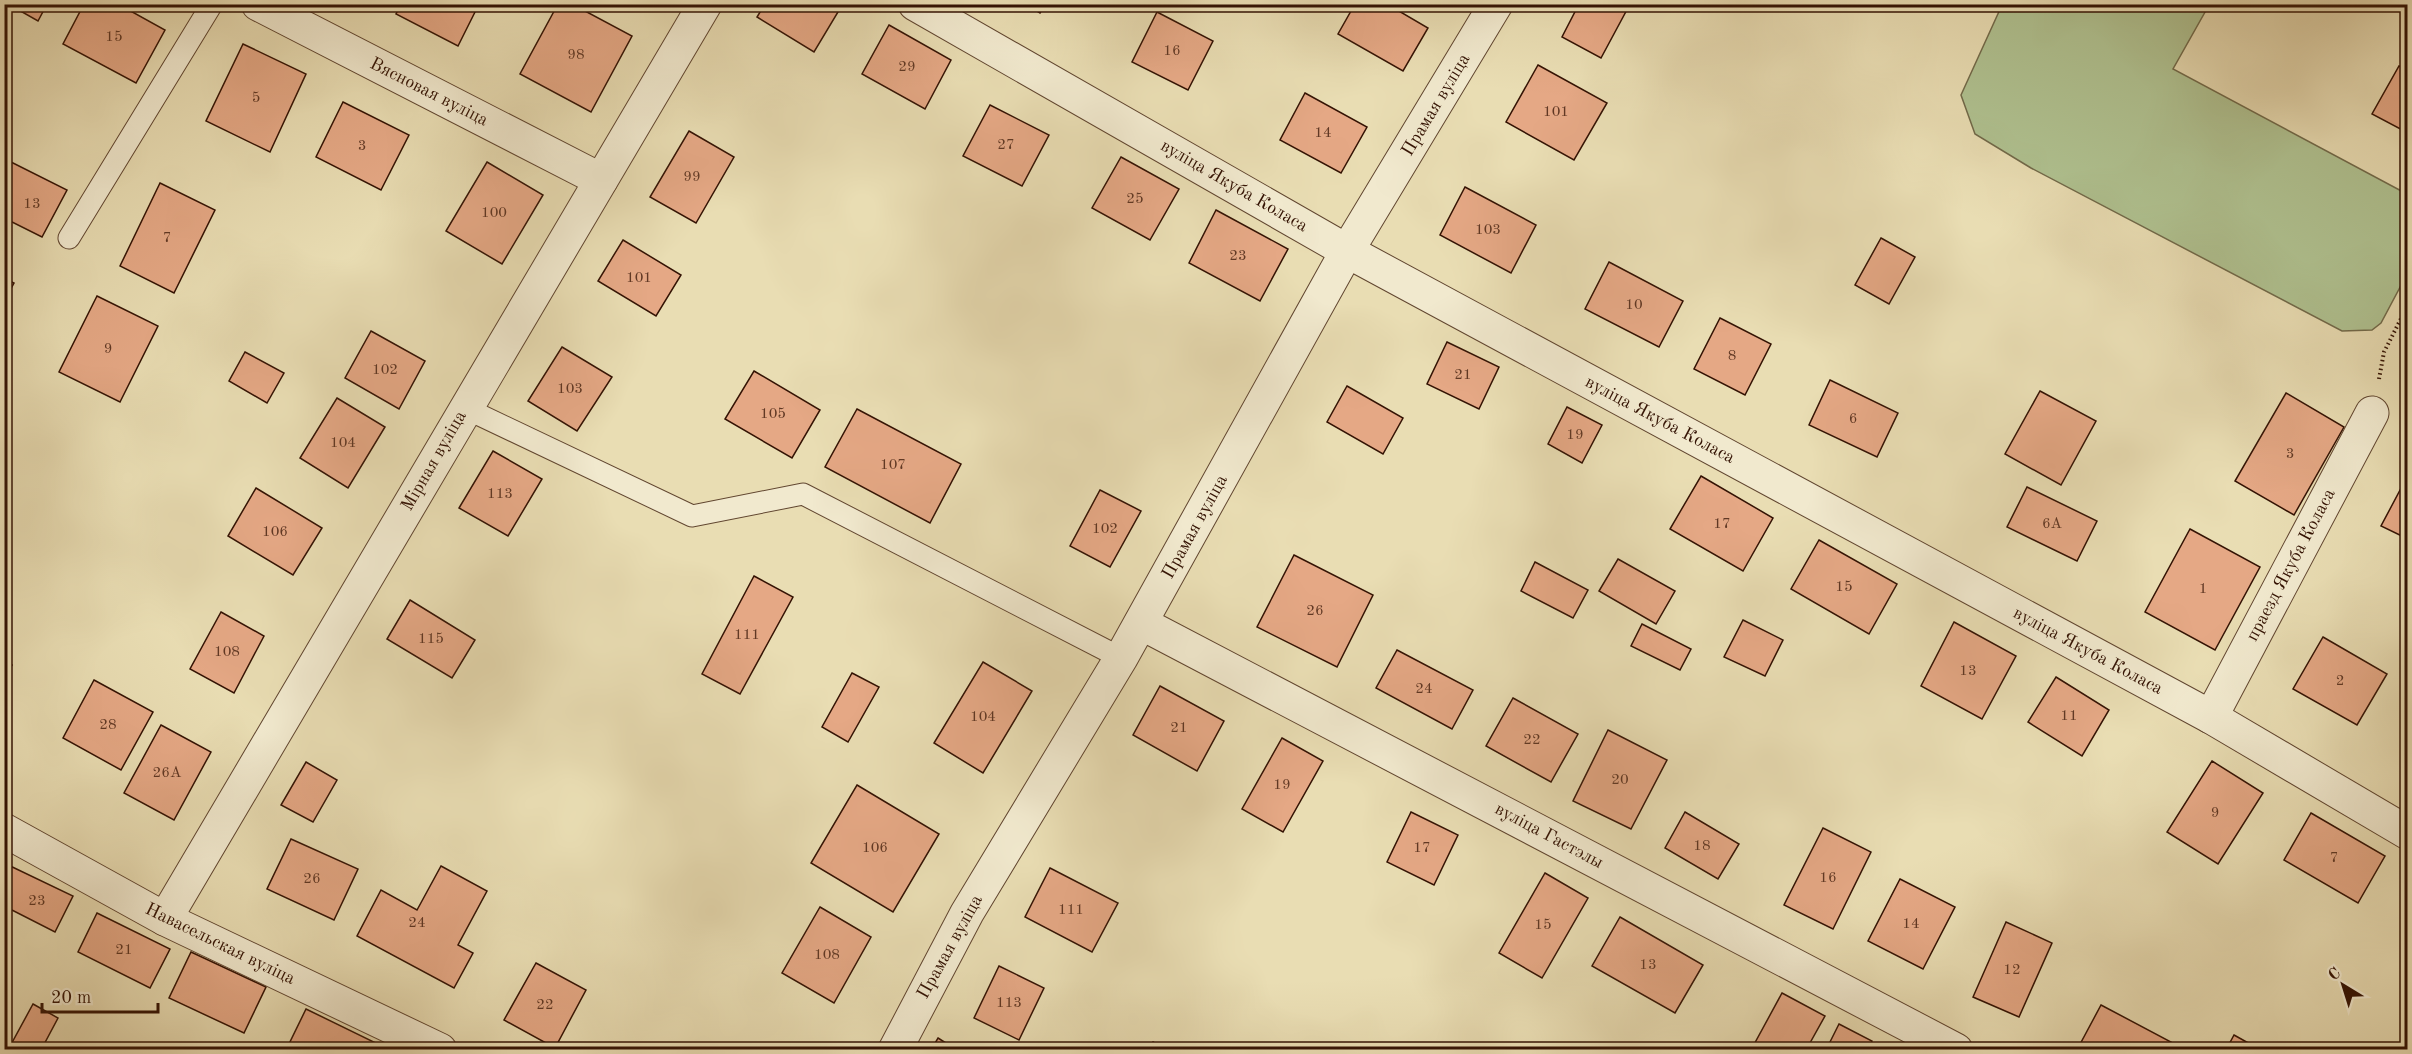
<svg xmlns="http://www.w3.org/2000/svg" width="2412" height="1054" font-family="'Old Standard TT',serif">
<rect width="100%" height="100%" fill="#e9ddb3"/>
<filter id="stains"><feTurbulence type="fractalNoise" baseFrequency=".00333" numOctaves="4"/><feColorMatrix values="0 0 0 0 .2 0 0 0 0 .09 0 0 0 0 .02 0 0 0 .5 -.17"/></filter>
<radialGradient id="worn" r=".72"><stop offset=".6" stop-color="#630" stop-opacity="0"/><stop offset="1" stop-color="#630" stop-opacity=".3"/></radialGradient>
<!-- green -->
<polygon fill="#b0c291" stroke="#726a4a" stroke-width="1.5" points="2002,5 2209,5 2173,69 2407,194 2407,274 2381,323 2372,330 2342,331 2031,168 1975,134 1961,95"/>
<!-- building -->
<g fill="#e5a885" stroke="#341304" stroke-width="1.5">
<polygon points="8,4 47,4 38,21"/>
<polygon points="84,4 118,4 165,30 136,83 63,44"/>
<polygon points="401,4 479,4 458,46 396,14"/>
<polygon points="558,4 572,4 632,36 591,112 520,74"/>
<polygon points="765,4 826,4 838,12 814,52 757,17"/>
<polygon points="1025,4 1045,4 1040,13"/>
<polygon points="1355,4 1387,4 1428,28 1403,71 1338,34"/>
<polygon points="1579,4 1630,4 1601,58 1562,37"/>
<polygon points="2393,4 2408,4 2408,16 2392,7"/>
<polygon points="1157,12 1213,41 1188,90 1132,62"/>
<polygon points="889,25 951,60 925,109 862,74"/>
<polygon points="243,44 306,74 270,152 206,121"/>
<polygon points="1538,65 1607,103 1574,160 1506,122"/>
<polygon points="2399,66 2408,70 2408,133 2372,114"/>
<polygon points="1305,93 1367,127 1341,173 1280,140"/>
<polygon points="343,102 409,135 381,190 316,157"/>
<polygon points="990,105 1049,135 1022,186 963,156"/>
<polygon points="689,131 734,157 696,223 650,197"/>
<polygon points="1121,157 1179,189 1150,240 1092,208"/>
<polygon points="7,160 67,190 42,237 4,218 4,164"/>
<polygon points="487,162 543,195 502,264 446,231"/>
<polygon points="160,183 215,210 174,293 120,266"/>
<polygon points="1465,187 1536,225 1511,273 1440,235"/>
<polygon points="1216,210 1288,249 1260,301 1189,263"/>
<polygon points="1881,238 1915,257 1889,304 1855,285"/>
<polygon points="623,240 681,275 656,316 598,281"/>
<polygon points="1609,262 1683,301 1659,347 1585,309"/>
<polygon points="4,278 14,283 4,301"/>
<polygon points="97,296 158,326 120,402 59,372"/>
<polygon points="1720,318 1771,344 1745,395 1694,369"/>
<polygon points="371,331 425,361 399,409 345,378"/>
<polygon points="1447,342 1499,367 1479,409 1427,384"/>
<polygon points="562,347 612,377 577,431 528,401"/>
<polygon points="245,352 284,373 267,403 229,381"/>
<polygon points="754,371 820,410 792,458 725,419"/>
<polygon points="1830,380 1898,413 1877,457 1809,425"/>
<polygon points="1347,386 1403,418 1383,454 1327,422"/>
<polygon points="2040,391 2096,421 2061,485 2005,454"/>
<polygon points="2286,393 2344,427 2294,515 2235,481"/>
<polygon points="337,398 385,427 348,488 300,458"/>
<polygon points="1567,407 1602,425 1582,463 1548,444"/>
<polygon points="857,409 961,464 930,523 825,467"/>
<polygon points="493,451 542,479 508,536 459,508"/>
<polygon points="2408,475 2408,539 2381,526"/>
<polygon points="1701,476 1773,518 1743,571 1670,529"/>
<polygon points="2027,487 2097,521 2077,561 2007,527"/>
<polygon points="256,488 322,528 293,575 228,536"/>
<polygon points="1100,490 1141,511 1110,567 1070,546"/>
<polygon points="2190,529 2260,567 2215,650 2145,612"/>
<polygon points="1819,540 1897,584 1869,634 1791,589"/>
<polygon points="1294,555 1373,595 1337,667 1257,627"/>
<polygon points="1618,559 1675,591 1656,624 1599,591"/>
<polygon points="1535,562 1588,590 1573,618 1521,591"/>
<polygon points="754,576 793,597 740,694 702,674"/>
<polygon points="410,600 475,640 452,678 387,639"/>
<polygon points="221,612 264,636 234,693 190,669"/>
<polygon points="1743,620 1783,640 1765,676 1724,657"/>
<polygon points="1954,622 2016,656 1982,719 1921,686"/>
<polygon points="1642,624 1691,649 1680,670 1631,646"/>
<polygon points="2323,637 2387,674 2357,725 2293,689"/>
<polygon points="1397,650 1473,690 1452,729 1376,688"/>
<polygon points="4,661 12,665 4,679"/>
<polygon points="983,662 1032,691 983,773 934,743"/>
<polygon points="852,673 879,687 848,742 822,727"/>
<polygon points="2056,677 2109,710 2082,756 2028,722"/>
<polygon points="94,680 153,712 121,770 63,738"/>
<polygon points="1160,686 1224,721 1197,771 1133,735"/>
<polygon points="1513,698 1578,734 1551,782 1486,746"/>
<polygon points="161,725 211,752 174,820 124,793"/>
<polygon points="1608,730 1667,760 1631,829 1573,801"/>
<polygon points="1282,738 1323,761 1283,832 1242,809"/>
<polygon points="2212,761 2263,793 2218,864 2167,832"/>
<polygon points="306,762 337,780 313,822 281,805"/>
<polygon points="857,785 939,834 893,912 811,863"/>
<polygon points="1411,812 1458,835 1434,885 1387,862"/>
<polygon points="1685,812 1739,844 1718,879 1665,848"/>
<polygon points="2311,813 2385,856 2358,903 2284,860"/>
<polygon points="1823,828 1871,852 1833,929 1784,905"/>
<polygon points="291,839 358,869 334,920 267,889"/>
<polygon points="4,863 73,896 55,932 4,906"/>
<polygon points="441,866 487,891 458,945 473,953 454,988 357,936 381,890 417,910"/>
<polygon points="1050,868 1118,903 1092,952 1025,917"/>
<polygon points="1545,873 1588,898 1542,978 1499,953"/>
<polygon points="1900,879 1955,907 1923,969 1868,941"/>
<polygon points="820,907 871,937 834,1003 782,973"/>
<polygon points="97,913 170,949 150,988 78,952"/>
<polygon points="1620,917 1703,965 1675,1013 1592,966"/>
<polygon points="2006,922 2052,943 2019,1017 1973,997"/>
<polygon points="191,952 266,987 244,1033 169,998"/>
<polygon points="536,963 586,990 555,1048 504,1020"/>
<polygon points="999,966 1044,988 1019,1040 974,1018"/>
<polygon points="1782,993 1825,1016 1806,1050 1751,1050"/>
<polygon points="33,1004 58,1018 41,1050 8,1050"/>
<polygon points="2101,1005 2171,1042 2167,1050 2081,1050 2078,1048"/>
<polygon points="306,1009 382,1046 380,1050 296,1050 288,1046"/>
<polygon points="1839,1024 1872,1041 1868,1050 1826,1050"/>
<polygon points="2234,1035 2261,1050 2226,1050"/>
<polygon points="938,1038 957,1050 931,1050"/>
<polygon points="1153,1042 1167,1050 1148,1050"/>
</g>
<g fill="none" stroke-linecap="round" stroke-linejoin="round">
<defs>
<g id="lane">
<polyline points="69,238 212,4"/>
<polyline points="465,408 692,516 803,494 1121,658"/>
</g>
<g id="street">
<polyline points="258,4 601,180"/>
<polyline points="915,4 1347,251 2211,717 2408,833"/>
<polyline points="1141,623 1956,1050"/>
<polyline points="2211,717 2372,413"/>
<polyline points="4,830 165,919 440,1050"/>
<polyline points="165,919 705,4"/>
<polyline points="895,1050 967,913 1121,658 1347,251 1496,4"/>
</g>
</defs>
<!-- lane casing -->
<use href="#lane" stroke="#614630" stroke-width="23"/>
<!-- street casing -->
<use href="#street" stroke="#614630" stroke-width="35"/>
<!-- path -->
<polyline stroke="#341304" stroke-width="4" stroke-dasharray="1.5 3" stroke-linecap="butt" points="2379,379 2384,352 2408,305"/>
<!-- lane -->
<use href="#lane" stroke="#f1e9ce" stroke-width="21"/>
<!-- street -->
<use href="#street" stroke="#f1e9ce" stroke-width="33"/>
</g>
<g text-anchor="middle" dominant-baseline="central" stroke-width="6" stroke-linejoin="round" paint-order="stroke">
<!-- number labels -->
<g font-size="15" fill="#603824">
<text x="114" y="37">15</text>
<text x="1172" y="51">16</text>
<text x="576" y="55">98</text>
<text x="907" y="67">29</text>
<text x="256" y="98">5</text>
<text x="1556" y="112">101</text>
<text x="1323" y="133">14</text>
<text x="1006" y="145">27</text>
<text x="362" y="146">3</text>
<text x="692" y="177">99</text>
<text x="1135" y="199">25</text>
<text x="32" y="204">13</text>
<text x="494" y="213">100</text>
<text x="1488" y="230">103</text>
<text x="167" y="238">7</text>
<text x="1238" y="256">23</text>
<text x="639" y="278">101</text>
<text x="1634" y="305">10</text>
<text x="108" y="349">9</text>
<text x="1732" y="356">8</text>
<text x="385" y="370">102</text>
<text x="1463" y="375">21</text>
<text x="570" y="389">103</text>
<text x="773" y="414">105</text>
<text x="1853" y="419">6</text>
<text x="1575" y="435">19</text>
<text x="343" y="443">104</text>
<text x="2290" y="454">3</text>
<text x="893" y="465">107</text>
<text x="500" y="494">113</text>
<text x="1722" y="524">17</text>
<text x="2052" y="524">6А</text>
<text x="1105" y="529">102</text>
<text x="275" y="532">106</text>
<text x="1844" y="587">15</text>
<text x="2203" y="589">1</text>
<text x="1315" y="611">26</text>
<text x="747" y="635">111</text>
<text x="431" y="639">115</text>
<text x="227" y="652">108</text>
<text x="1968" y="671">13</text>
<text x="2340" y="681">2</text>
<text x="1424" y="689">24</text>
<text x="2069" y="716">11</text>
<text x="983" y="717">104</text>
<text x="108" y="725">28</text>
<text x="1179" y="728">21</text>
<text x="1532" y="740">22</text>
<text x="167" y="773">26А</text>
<text x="1620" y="780">20</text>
<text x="1282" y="785">19</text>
<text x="2215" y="813">9</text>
<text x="1702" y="846">18</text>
<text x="875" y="848">106</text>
<text x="1422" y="848">17</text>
<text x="2334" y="858">7</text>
<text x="1828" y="878">16</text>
<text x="312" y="879">26</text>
<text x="37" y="901">23</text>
<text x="1071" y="910">111</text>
<text x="417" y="923">24</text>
<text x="1911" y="924">14</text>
<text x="1543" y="925">15</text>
<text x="124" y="950">21</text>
<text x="827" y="955">108</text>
<text x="1648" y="965">13</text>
<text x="2012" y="970">12</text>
<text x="1009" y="1003">113</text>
<text x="545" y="1005">22</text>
</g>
<!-- street labels -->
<g font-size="18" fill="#341304" stroke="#f1e9ce">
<text transform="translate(429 92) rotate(27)">Вясновая вуліца</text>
<text transform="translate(1436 105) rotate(-59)">Прамая вуліца</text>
<text transform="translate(1234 186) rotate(30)">вуліца Якуба Коласа</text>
<text transform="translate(1660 420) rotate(28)">вуліца Якуба Коласа</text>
<text transform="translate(434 461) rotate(-60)">Мірная вуліца</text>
<text transform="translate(1195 527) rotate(-61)">Прамая вуліца</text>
<text transform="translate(2291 565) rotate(-62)">праезд Якуба Коласа</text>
<text transform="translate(2088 651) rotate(28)">вуліца Якуба Коласа</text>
<text transform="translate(1549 836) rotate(28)">вуліца Гастэлы</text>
<text transform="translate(220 944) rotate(26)">Навасельская вуліца</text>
<text transform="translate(950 947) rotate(-61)">Прамая вуліца</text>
</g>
</g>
<!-- margin -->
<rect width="2412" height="1054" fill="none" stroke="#e9ddb3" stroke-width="24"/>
<rect x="6" y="6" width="2400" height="1042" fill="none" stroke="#341304" stroke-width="3"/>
<rect x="12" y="12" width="2388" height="1030" fill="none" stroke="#341304" stroke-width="1.5"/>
<!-- north arrow -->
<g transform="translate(2343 985) rotate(322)" stroke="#f1e9ce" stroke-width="4.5" paint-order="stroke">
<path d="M0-4.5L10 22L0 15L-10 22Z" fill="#341304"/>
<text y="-9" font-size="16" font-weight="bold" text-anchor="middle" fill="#341304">С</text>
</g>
<!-- scale -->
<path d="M42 1003v9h116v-9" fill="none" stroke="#341304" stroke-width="3"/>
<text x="51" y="1003" font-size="18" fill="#341304" stroke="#f1e9ce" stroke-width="4.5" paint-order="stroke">20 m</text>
<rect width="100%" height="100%" filter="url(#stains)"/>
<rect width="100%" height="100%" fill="url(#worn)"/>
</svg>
